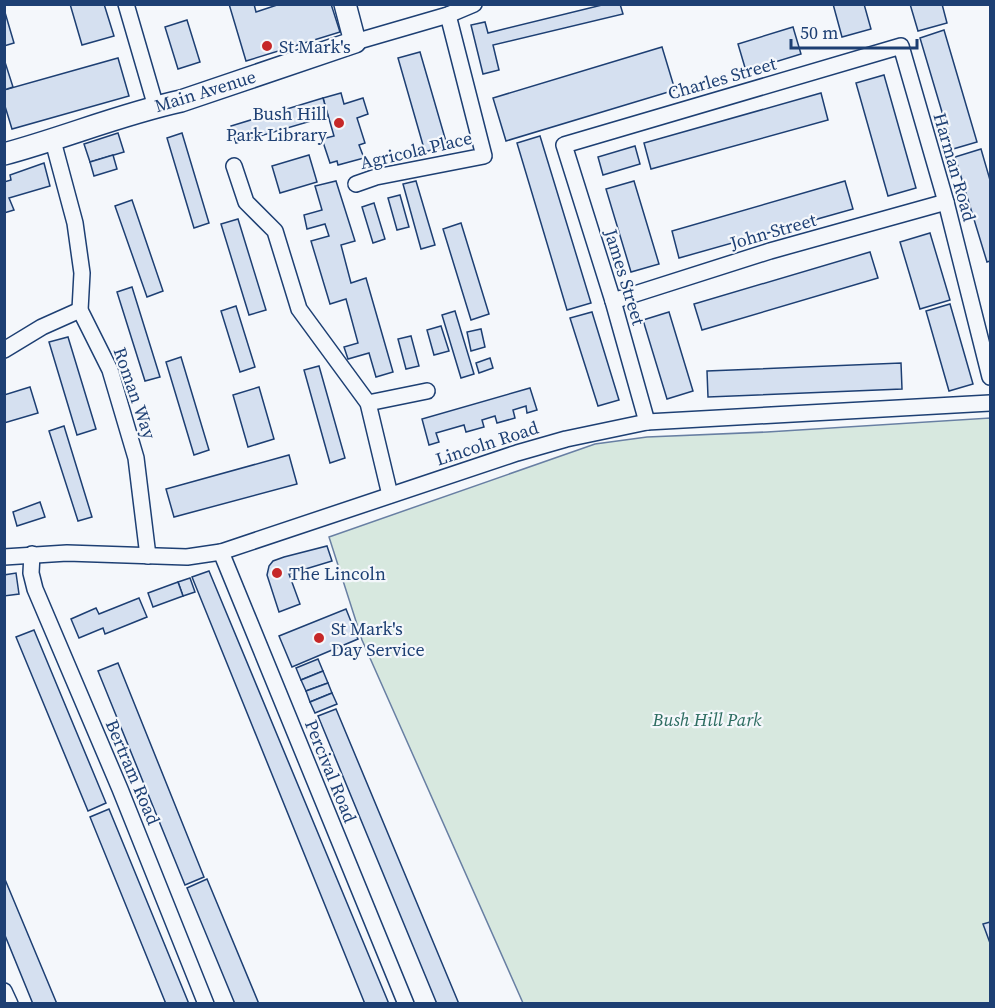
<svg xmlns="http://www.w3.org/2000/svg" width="995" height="1008" font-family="'Source Serif 4',serif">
<rect width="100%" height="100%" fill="#f4f7fb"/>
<!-- green -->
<polygon fill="#d7e8df" stroke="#687fa3" stroke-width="1.5" points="990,418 990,1003 523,1003 362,640 329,537 595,444 647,437 767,432"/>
<!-- building -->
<g fill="#d5e0f0" stroke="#1d3f73" stroke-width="1.5">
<polygon points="70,4 104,4 114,36 82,45"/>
<polygon points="229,4 254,4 256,12 280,4 331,4 340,32 246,61"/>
<polygon points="606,4 620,4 623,14 493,45 499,70 483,74 471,25 485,22 488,33"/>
<polygon points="833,4 864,4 871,29 842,37"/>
<polygon points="910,4 942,4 947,23 918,31"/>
<polygon points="4,9 14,43 4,46"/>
<polygon points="187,20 200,62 178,69 165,27"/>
<polygon points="793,27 801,54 746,71 738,44"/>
<polygon points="944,30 977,142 953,149 920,38"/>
<polygon points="662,47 675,90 506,141 493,98"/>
<polygon points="420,52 447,145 425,152 398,58"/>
<polygon points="118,58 129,96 12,129 4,103 4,90"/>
<polygon points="4,59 13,87 4,90"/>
<polygon points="884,75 916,188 888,196 856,83"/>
<polygon points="341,93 344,104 363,98 368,114 357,118 365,143 359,145 364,158 338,165 337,161 330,163 322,139 334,136 323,98"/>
<polygon points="821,93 828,120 651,169 644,143"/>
<polygon points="323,98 328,116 236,143 231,126"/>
<polygon points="118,133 124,152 90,162 84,144"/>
<polygon points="182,133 209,223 194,228 167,138"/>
<polygon points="540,136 591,303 567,310 517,143"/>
<polygon points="635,146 640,164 603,175 598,157"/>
<polygon points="981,149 990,180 990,261 987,262 955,157"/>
<polygon points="113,155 117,169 94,176 90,162"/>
<polygon points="309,155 317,182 280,193 272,166"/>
<polygon points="44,163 50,186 9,198 14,210 4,213 4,182 11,180 10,175"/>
<polygon points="336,181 355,241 341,245 351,283 366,278 393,372 376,377 369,353 348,359 344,347 358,343 346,299 330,304 311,241 329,236 325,224 307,229 304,215 322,210 315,186"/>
<polygon points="416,181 435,245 421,249 403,184"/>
<polygon points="634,181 659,264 631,272 606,189"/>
<polygon points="845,181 853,209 679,258 672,231"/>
<polygon points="400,195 409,227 397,230 388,198"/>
<polygon points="132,200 163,291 147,297 115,206"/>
<polygon points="374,203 385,239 373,243 362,207"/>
<polygon points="238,219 266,310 249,315 221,224"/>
<polygon points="461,223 489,314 471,320 443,229"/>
<polygon points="930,233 950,300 920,309 900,242"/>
<polygon points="870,252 878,278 702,330 694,304"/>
<polygon points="132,287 160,377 145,381 117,292"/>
<polygon points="950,304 973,384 949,391 926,311"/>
<polygon points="236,306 255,367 240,372 221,311"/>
<polygon points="455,311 474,374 461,378 442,315"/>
<polygon points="592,312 619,400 598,406 570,318"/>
<polygon points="669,312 693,391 667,399 643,320"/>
<polygon points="441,326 449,351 434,355 427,330"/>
<polygon points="481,329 485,347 471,351 467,332"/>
<polygon points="411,336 419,366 406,369 398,339"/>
<polygon points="68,337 96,429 77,435 49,342"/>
<polygon points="181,357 209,450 194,455 166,362"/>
<polygon points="490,358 493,368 479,373 476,363"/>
<polygon points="901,363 902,389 708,397 707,371"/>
<polygon points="319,366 345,458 330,463 304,370"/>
<polygon points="30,387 38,413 4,423 4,395"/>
<polygon points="259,387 274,439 248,447 233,395"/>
<polygon points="530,388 537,410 527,413 526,406 513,410 515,418 497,423 495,416 482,420 484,427 466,432 464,425 436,433 439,442 429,445 422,419"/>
<polygon points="64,426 92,517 78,521 49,431"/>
<polygon points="289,455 297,484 174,517 166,489"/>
<polygon points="40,502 45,517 17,526 13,512"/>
<polygon points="327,546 332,561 289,574 300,604 279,612 267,575 269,566 273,561 284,557"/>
<polygon points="209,571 389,1004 365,1004 192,577"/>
<polygon points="16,573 19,594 4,596 4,575"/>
<polygon points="190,578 195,592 183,596 178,582"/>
<polygon points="178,582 183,596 153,607 148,593"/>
<polygon points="139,598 147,617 105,634 103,628 79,638 71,619 96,608 99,614"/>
<polygon points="346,609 358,639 292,667 279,636"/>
<polygon points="34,630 106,803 88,811 16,637"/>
<polygon points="318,659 323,671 301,680 296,668"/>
<polygon points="118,663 204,877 185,885 98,671"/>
<polygon points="323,671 328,683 306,691 301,680"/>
<polygon points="328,683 332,693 310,702 306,691"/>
<polygon points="332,693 337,704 315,713 310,702"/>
<polygon points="336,709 459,1004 437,1004 318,716"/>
<polygon points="109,809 189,1004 166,1004 90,817"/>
<polygon points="4,877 57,1004 33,1004 4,933"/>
<polygon points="207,879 259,1004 235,1004 187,888"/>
<polygon points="990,922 990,943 983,924"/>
</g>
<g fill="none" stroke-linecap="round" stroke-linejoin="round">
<defs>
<g id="street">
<polyline points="126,4 156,107"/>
<polyline points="355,42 448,15 474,4"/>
<polyline points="53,141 75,223 82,273 80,310 110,370 136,458 148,556"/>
<polyline points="234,166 246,202 275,231 299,309 368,403 390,495"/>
<polyline points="356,184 376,177 484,156 448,15"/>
<polyline points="613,301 770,251 946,202"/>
<polyline points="4,350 42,327 80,310"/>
<polyline points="368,403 427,391"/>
<polyline points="647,422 613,301 564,145 901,46 946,202 990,377"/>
<polyline points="221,552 406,1004"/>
<polyline points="32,554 31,573 35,589 120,789 206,1004"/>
<polyline points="4,557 67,553 187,557 221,552 517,453 566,439 647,422 990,403"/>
<polyline points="4,991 10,1004"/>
</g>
<path id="secondary" d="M4 154C64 138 121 114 181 101L355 42 345 4"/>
</defs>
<!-- street casing -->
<use href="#street" stroke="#1d3f73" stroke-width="18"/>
<!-- secondary casing -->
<use href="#secondary" stroke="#1d3f73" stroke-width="24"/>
<!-- street -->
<use href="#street" stroke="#f4f7fb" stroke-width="15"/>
<!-- secondary -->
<use href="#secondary" stroke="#f4f7fb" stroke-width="21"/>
</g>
<!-- markers -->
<g fill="#c62828" stroke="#f4f7fb" stroke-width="2">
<circle cx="267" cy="46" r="6"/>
<circle cx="339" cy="123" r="6"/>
<circle cx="277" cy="573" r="6"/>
<circle cx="319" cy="638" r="6"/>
</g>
<g text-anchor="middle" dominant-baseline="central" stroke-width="4.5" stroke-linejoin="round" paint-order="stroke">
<!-- poi labels -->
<g font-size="18" fill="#1d3f73" stroke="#f4f7fb" text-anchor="start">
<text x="279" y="46">St Mark's</text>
<text x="327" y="113" text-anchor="end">Bush Hill<tspan x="327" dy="21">Park Library</tspan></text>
<text x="289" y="573">The Lincoln</text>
<text x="331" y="628">St Mark's<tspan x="331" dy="21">Day Service</tspan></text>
</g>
<!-- street labels -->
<g font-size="18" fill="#1d3f73" stroke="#f4f7fb">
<text transform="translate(722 78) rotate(-16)">Charles Street</text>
<text transform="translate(205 91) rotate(-17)">Main Avenue</text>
<text transform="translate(416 150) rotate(-13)">Agricola Place</text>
<text transform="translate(955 167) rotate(74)">Harman Road</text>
<text transform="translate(773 231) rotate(-16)">John Street</text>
<text transform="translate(625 277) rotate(73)">James Street</text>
<text transform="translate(135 393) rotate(71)">Roman Way</text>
<text transform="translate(487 443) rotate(-18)">Lincoln Road</text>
<text transform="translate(331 771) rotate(68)">Percival Road</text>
<text transform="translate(133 772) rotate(67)">Bertram Road</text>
</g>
<!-- park labels -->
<g font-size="18" font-style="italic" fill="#2c6c60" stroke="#f4f7fb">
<text x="707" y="719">Bush Hill Park</text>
</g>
</g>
<!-- border -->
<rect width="995" height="1008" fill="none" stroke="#1d3f73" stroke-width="12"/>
<!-- scale -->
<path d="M791 39v9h126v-9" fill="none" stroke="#1d3f73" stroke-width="3"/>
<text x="800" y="39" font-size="18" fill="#1d3f73" stroke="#f4f7fb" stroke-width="4.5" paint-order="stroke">50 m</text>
</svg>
